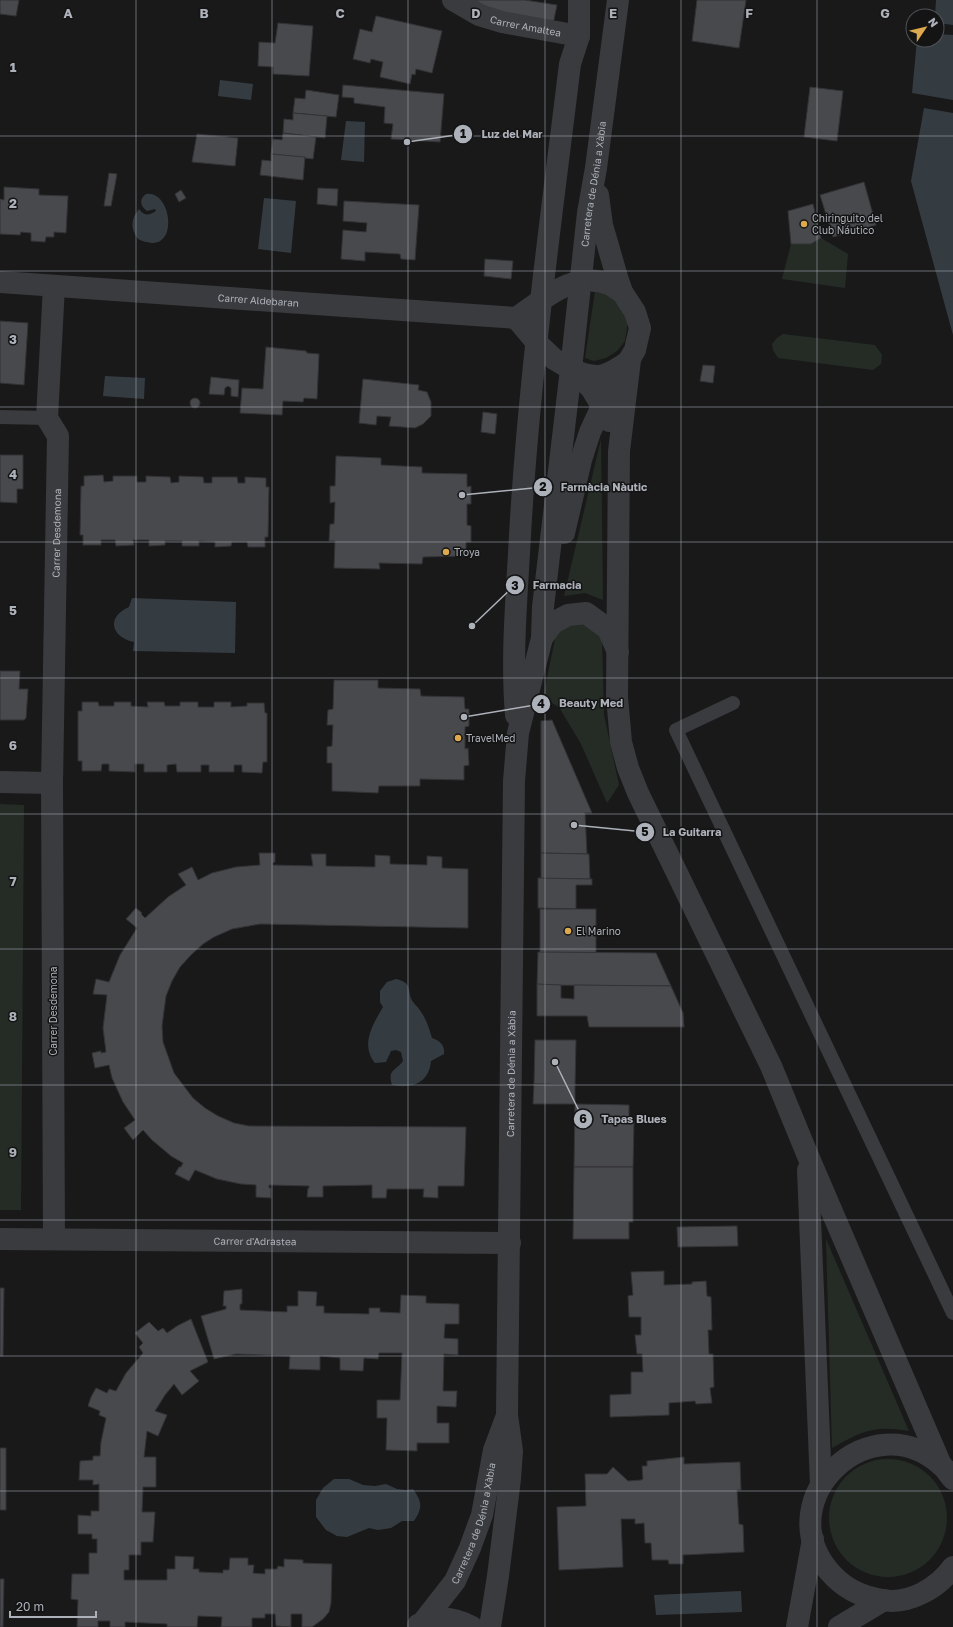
<svg xmlns="http://www.w3.org/2000/svg" width="953" height="1627" font-family="'Golos Text',sans-serif">
<rect width="100%" height="100%" fill="#19191a"/>
<!-- green -->
<g fill="#252c26">
<polygon points="821,238 848,254 845,288 782,279 791,244 811,244"/>
<polygon points="595,291 609,292 628,321 625,341 617,351 606,358 594,361 585,358"/>
<polygon points="783,334 875,345 882,355 881,364 873,370 778,358 773,350 772,344 777,338"/>
<polygon points="601,439 603,600 585,593 564,596"/>
<polygon points="585,621 602,639 604,715 619,785 607,803 581,744 559,707 543,698 557,629"/>
<polygon points="0,804 24,805 21,1210 0,1210"/>
<path d="M826 1239 909 1431C874 1425 862 1431 832 1448Z"/>
<circle cx="888" cy="1518" r="59"/>
</g>
<!-- water -->
<g fill="#343c42">
<polygon points="936,0 953,0 953,25 937,23 937,16 935,16"/>
<polygon points="937,34 953,35 953,100 912,93 917,40 937,40"/>
<polygon points="220,80 253,84 251,100 218,96"/>
<polygon points="924,108 953,113 953,335 911,181"/>
<polygon points="346,121 365,122 364,162 341,160"/>
<path d="M146 194C172 190 179 251 147 242 144 242 141 240 138 239 130 228 131 219 139 209 144 216 149 216 156 211L155 209 147 211C140 206 139 199 146 194Z"/>
<polygon points="264,198 296,201 291,253 258,249"/>
<polygon points="105,376 145,378 144,399 103,396"/>
<path d="M132 598 236 602 235 653 133 651 134 642C111 637 106 617 129 607Z"/>
<path d="M396 979C414 983 406 991 413 1002 415 1005 418 1007 419 1009 426 1018 429 1028 432 1038 440 1041 445 1045 444 1054L431 1061C429 1083 412 1089 392 1085 387 1069 396 1071 403 1061L401 1052 396 1050 391 1051 386 1062 375 1063C360 1045 373 1024 383 1007L380 1002V991L387 982Z"/>
<path d="M334 1479H349L363 1485 375 1486 386 1484 397 1489 406 1490 413 1489C422 1502 423 1507 414 1521H402L391 1528 378 1530 369 1528 347 1537 337 1536 326 1530 316 1517V1500L323 1488Z"/>
<polygon points="741,1591 742,1612 656,1615 654,1595"/>
</g>
<!-- building -->
<g fill="#48494d" stroke="#333336">
<polygon points="0,0 19,0 16,16 0,14"/>
<polygon points="474,0 525,0 557,5 553,24 508,18"/>
<polygon points="697,0 746,0 739,48 692,41"/>
<polygon points="376,16 442,31 432,73 416,69 415,75 412,74 410,84 380,77 383,62 371,59 370,63 353,59 360,29 372,32"/>
<polygon points="278,23 313,26 309,76 273,74 273,67 258,66 259,42 275,43"/>
<polygon points="343,85 444,94 440,142 391,139 393,124 384,123 385,107 354,103 354,98 342,97"/>
<polygon points="810,87 843,91 837,141 804,137"/>
<polygon points="306,90 339,95 336,117 293,113 295,98 305,99"/>
<polygon points="293,113 327,116 325,138 283,133 284,119 293,120"/>
<polygon points="283,133 316,137 313,159 271,154 273,139 282,140"/>
<polygon points="197,134 238,138 235,166 192,162"/>
<polygon points="271,154 305,157 303,180 260,175 262,160 271,161"/>
<polygon points="109,173 117,174 111,206 104,206"/>
<polygon points="864,182 876,225 833,237 820,195"/>
<polygon points="4,187 39,189 39,195 68,196 66,233 54,232 54,237 46,237 45,242 31,241 31,233 21,232 20,235 0,234 0,199 4,200"/>
<polygon points="318,188 338,189 337,206 317,204"/>
<polygon points="181,190 186,198 179,202 175,194"/>
<polygon points="344,201 419,205 415,260 401,259 400,254 365,252 365,261 341,259 343,230 366,232 367,223 343,221"/>
<polygon points="813,204 821,238 811,244 791,244 788,211"/>
<polygon points="485,259 513,261 511,279 484,276"/>
<polygon points="0,321 28,323 24,385 0,383"/>
<polygon points="266,347 306,351 307,353 319,354 317,399 304,398 303,402 283,401 282,415 240,413 242,388 263,389"/>
<polygon points="703,365 715,366 713,383 700,381"/>
<polygon points="211,377 239,380 238,397 231,396 231,388 228,386 225,388 224,395 209,394"/>
<polygon points="363,379 419,385 418,390 427,392 431,402 431,416 423,424 415,428 389,426 391,417 377,416 376,425 359,423"/>
<circle cx="195" cy="403" r="5"/>
<polygon points="483,412 497,414 495,434 481,432"/>
<polygon points="0,455 23,455 23,489 17,489 17,503 0,502"/>
<polygon points="336,456 381,458 381,465 422,467 422,473 467,474 467,487 471,486 471,504 467,504 467,525 471,526 471,542 466,542 466,556 423,557 422,564 379,563 380,569 334,568 335,541 329,541 330,524 334,524 335,502 330,503 330,486 335,486"/>
<polygon points="103,475 104,482 113,481 113,476 137,476 137,482 146,482 146,476 170,477 171,483 179,482 179,476 203,477 204,483 212,483 212,477 237,477 238,483 245,483 245,477 266,478 266,487 269,487 268,537 265,537 265,547 248,547 247,542 232,542 231,546 215,547 215,542 199,541 199,546 182,546 182,541 165,541 165,545 149,546 149,540 133,540 134,545 116,546 115,540 101,540 101,545 83,545 83,535 80,535 81,486 84,486 84,476"/>
<polygon points="0,671 20,671 19,689 28,689 26,718 24,720 0,720"/>
<polygon points="334,680 378,680 378,688 420,689 421,696 464,697 465,709 469,709 469,726 465,727 465,749 468,748 469,765 464,766 464,780 420,779 420,786 379,786 378,793 332,791 332,763 327,763 327,747 332,746 333,725 327,725 328,710 333,709"/>
<polygon points="82,702 98,702 99,706 114,706 114,702 131,702 131,706 148,707 147,702 164,702 165,706 180,706 180,702 198,702 198,707 214,707 214,702 231,702 231,707 247,706 247,703 264,703 265,713 267,713 267,762 263,762 262,773 242,772 242,765 234,765 234,772 209,772 209,765 201,765 201,772 177,772 176,764 167,765 167,772 144,772 144,764 135,764 135,772 109,771 109,764 102,764 101,771 82,771 82,761 78,761 78,711 82,711"/>
<polygon points="552,720 592,813 585,813 587,854 541,853 541,721"/>
<polygon points="259,853 275,853 275,862 273,863 273,865 313,866 311,854 326,854 326,866 375,867 375,855 390,856 390,864 427,865 427,856 442,857 442,868 468,869 468,928 260,924 232,929 214,937 203,944 191,955 180,967 172,981 166,996 162,1026 163,1042 174,1073 193,1098 205,1108 218,1116 234,1123 249,1126 466,1127 464,1186 438,1186 438,1198 423,1197 424,1189 387,1189 386,1198 372,1198 372,1185 323,1186 323,1197 307,1197 308,1188 309,1188 309,1186 269,1185 269,1188 271,1188 271,1198 256,1197 256,1185 241,1184 217,1179 195,1170 189,1181 175,1174 179,1167 181,1167 183,1163 171,1156 152,1140 143,1130 133,1140 124,1128 135,1120 123,1102 112,1078 109,1065 95,1068 92,1053 101,1051 101,1053 106,1052 103,1028 107,995 93,994 96,979 109,982 120,955 137,928 126,919 136,908 142,913 141,914 145,918 168,897 186,885 178,874 192,867 198,880 212,873 236,867 260,865"/>
<polygon points="541,853 589,854 590,879 541,879"/>
<polygon points="538,878 592,879 592,885 576,885 576,909 538,908"/>
<rect x="540" y="909" width="56" height="44"/>
<polygon points="538,952 656,953 671,986 537,985"/>
<polygon points="537,984 561,985 561,998 574,999 574,985 671,986 683,1013 684,1027 589,1027 587,1016 537,1016"/>
<polygon points="535,1040 576,1040 575,1085 534,1084"/>
<polygon points="534,1084 575,1085 575,1104 533,1104"/>
<polygon points="575,1104 629,1105 629,1122 634,1121 633,1167 574,1167"/>
<polygon points="574,1167 633,1167 633,1222 629,1222 629,1239 573,1239"/>
<polygon points="737,1226 738,1246 678,1247 677,1227"/>
<polygon points="664,1271 664,1285 692,1284 692,1282 706,1281 707,1296 711,1297 712,1330 708,1330 709,1354 713,1354 714,1387 710,1388 712,1403 696,1404 695,1401 669,1403 669,1415 610,1417 610,1395 631,1394 631,1372 643,1372 642,1354 637,1354 635,1335 641,1335 641,1317 629,1317 628,1296 633,1295 631,1272"/>
<polygon points="0,1288 4,1288 3,1356 0,1356"/>
<polygon points="242,1289 242,1304 240,1304 240,1310 287,1312 287,1306 298,1306 298,1291 317,1292 316,1306 324,1306 324,1313 369,1314 369,1308 380,1308 380,1312 400,1313 401,1295 426,1296 426,1303 459,1304 459,1324 445,1324 444,1338 458,1339 458,1355 444,1354 443,1391 457,1391 456,1407 437,1406 437,1423 449,1423 449,1443 417,1443 417,1451 386,1450 387,1418 377,1418 377,1400 400,1400 402,1353 379,1353 378,1359 364,1358 363,1371 340,1370 340,1358 320,1356 320,1370 289,1369 290,1356 236,1354 214,1359 201,1316 226,1309 226,1306 223,1306 224,1291"/>
<polygon points="191,1319 208,1362 190,1371 199,1381 182,1395 174,1384 165,1395 155,1411 167,1415 158,1436 147,1431 144,1457 156,1457 156,1487 143,1487 142,1512 155,1512 153,1542 141,1542 141,1555 129,1555 129,1570 124,1570 124,1580 167,1580 167,1569 175,1569 175,1556 194,1557 193,1569 199,1569 199,1572 223,1573 223,1570 229,1570 230,1558 248,1558 248,1565 254,1565 253,1573 265,1574 265,1569 277,1569 278,1566 284,1567 284,1559 303,1560 303,1563 332,1564 331,1603 329,1612 323,1619 312,1627 302,1627 302,1614 291,1614 291,1627 276,1626 275,1614 265,1614 265,1618 252,1618 252,1627 221,1627 222,1617 198,1616 197,1627 167,1627 167,1624 125,1622 125,1627 110,1627 110,1621 98,1621 98,1627 77,1627 78,1600 71,1599 72,1574 89,1574 89,1553 97,1553 97,1539 92,1539 92,1534 78,1534 78,1515 91,1516 91,1511 99,1511 99,1484 93,1485 93,1480 79,1480 80,1461 93,1460 93,1456 100,1456 101,1442 106,1418 99,1415 100,1411 88,1406 91,1397 96,1388 107,1393 109,1389 116,1391 126,1373 143,1353 139,1347 143,1343 135,1333 149,1322 158,1331 163,1328 167,1333 177,1326"/>
<rect x="0" y="1448" width="6" height="62"/>
<polygon points="684,1457 684,1464 740,1462 741,1490 737,1490 739,1524 743,1525 744,1552 683,1555 683,1564 669,1564 668,1560 652,1560 651,1543 645,1543 644,1523 635,1524 635,1519 621,1519 623,1567 559,1570 557,1507 586,1506 585,1474 607,1474 613,1467 628,1481 641,1480 643,1479 642,1466 647,1466 647,1461"/>
<polygon points="0,1579 4,1579 3,1627 0,1627"/>
</g>
<g fill="none" stroke-linecap="round" stroke-linejoin="round">
<!-- service -->
<g stroke="#3a3b3f" stroke-width="14">
<polyline points="0,417 47,418"/>
<polyline points="733,703 676,730 953,1313"/>
</g>
<!-- minor -->
<g stroke="#3a3b3f" stroke-width="22">
<path id="s1" d="M453 0 479 15 502 22 579 36"/>
<path id="s2" d="M0 282 516 318"/>
<polyline points="537,343 554,359 571,369 591,388 602,406 609,421"/>
<polyline points="630,360 619,451 617,697 621,742 628,768 638,793 771,1066 808,1156 941,1465"/>
<polyline points="0,782 52,783"/>
<polyline points="808,1170 821,1485"/>
<path id="s3" d="M0 1239 510 1243"/>
<path id="s4" d="M54 1239 52 783 58 436 47 418 54 286"/>
<path d="M953 1479C949 1475 946 1469 941 1465 871 1402 769 1498 828 1570 843 1588 859 1596 882 1600 909 1605 938 1588 953 1567"/>
<polyline points="797,1627 813,1539"/>
<polyline points="839,1627 884,1600"/>
</g>
<!-- tertiary -->
<g stroke="#3a3b3f" stroke-width="22">
<path d="M537 343 516 318C543 300 573 270 609 284 613 286 618 290 622 292"/>
<path d="M571 369C598 381 606 377 629 361"/>
<polyline points="564,533 581,460 590,432 602,406 635,350 640,328 635,312 622,292 617,277 602,225 598,195"/>
<polyline points="542,638 553,623 568,615 586,613 608,629 618,652"/>
<path d="M516 715C511 655 517 595 520 535 529 377 551 220 570 64L579 36V0"/>
<path id="s5" d="M423 1622 455 1581 470 1548 482 1515 494 1450 506 1418"/>
<path d="M418 1625C436 1614 455 1618 472 1627"/>
<path id="s6" d="M490 1627 498 1576 510 1479 512 1451 507 1415 514 781 518 733 542 638 543 607 571 369 588 213 596 168 618 0"/>
</g>
</g>
<!-- grid -->
<path fill="none" stroke="#adb1b9" stroke-width="1" stroke-opacity="0.55" d="M136 0V1627M272 0V1627M408 0V1627M545 0V1627M681 0V1627M817 0V1627M0 136H953M0 271H953M0 407H953M0 542H953M0 678H953M0 814H953M0 949H953M0 1085H953M0 1220H953M0 1356H953M0 1491H953"/>
<!-- markers -->
<g fill="#dda94e" stroke="#141415" stroke-width="1.5">
<circle cx="804" cy="224" r="4"/>
<circle cx="446" cy="552" r="4"/>
<circle cx="458" cy="738" r="4"/>
<circle cx="568" cy="931" r="4"/>
</g>
<g text-anchor="middle" dominant-baseline="central" stroke-width="3" stroke-linejoin="round" paint-order="stroke">
<!-- street labels -->
<g font-size="10" fill="#adb1b9" stroke="#141415">
<text stroke="none"><textPath href="#s1" startOffset="78">Carrer Amaltea</textPath></text>
<text stroke="none"><textPath href="#s6" startOffset="1451">Carretera de Dénia a Xàbia</textPath></text>
<text stroke="none"><textPath href="#s2" startOffset="259">Carrer Aldebaran</textPath></text>
<text stroke="none"><textPath href="#s4" startOffset="706">Carrer Desdemona</textPath></text>
<text transform="translate(53 1011) rotate(-90)">Carrer Desdemona</text>
<text stroke="none"><textPath href="#s6" startOffset="555">Carretera de Dénia a Xàbia</textPath></text>
<text stroke="none"><textPath href="#s3" startOffset="255">Carrer d'Adrastea</textPath></text>
<text stroke="none"><textPath href="#s5" startOffset="113">Carretera de Dénia a Xàbia</textPath></text>
</g>
<!-- poi labels -->
<g font-size="10" fill="#adb1b9" stroke="#141415" text-anchor="start">
<text x="812" y="218">Chiringuito del<tspan x="812" dy="12">Club Náutico</tspan></text>
<text x="454" y="552">Troya</text>
<text x="466" y="738">TravelMed</text>
<text x="576" y="931">El Marino</text>
</g>
</g>
<g font-size="13" text-anchor="middle" font-weight="bold" fill="#adb1b9" stroke="#141415" stroke-width="3" stroke-linejoin="round" paint-order="stroke">
<text x="68" y="18">A</text>
<text x="204" y="18">B</text>
<text x="340" y="18">C</text>
<text x="476" y="18">D</text>
<text x="613" y="18">E</text>
<text x="749" y="18">F</text>
<text x="885" y="18">G</text>
<text x="13" y="72">1</text>
<text x="13" y="208">2</text>
<text x="13" y="344">3</text>
<text x="13" y="479">4</text>
<text x="13" y="615">5</text>
<text x="13" y="750">6</text>
<text x="13" y="886">7</text>
<text x="13" y="1021">8</text>
<text x="13" y="1157">9</text>
</g>
<!-- callouts -->
<path fill="none" stroke="#adb1b9" stroke-width="1.5" d="M407 142L463 134M462 495L543 487M472 626L515 585M464 717L541 704M574 825L645 832M555 1062L583 1119"/>
<g fill="#adb1b9" stroke="#141415" stroke-width="1.5">
<circle cx="407" cy="142" r="4"/>
<circle cx="462" cy="495" r="4"/>
<circle cx="472" cy="626" r="4"/>
<circle cx="464" cy="717" r="4"/>
<circle cx="574" cy="825" r="4"/>
<circle cx="555" cy="1062" r="4"/>
<circle cx="463" cy="134" r="10"/>
<circle cx="543" cy="487" r="10"/>
<circle cx="515" cy="585" r="10"/>
<circle cx="541" cy="704" r="10"/>
<circle cx="645" cy="832" r="10"/>
<circle cx="583" cy="1119" r="10"/>
</g>
<g font-size="12" text-anchor="middle" font-weight="bold" fill="#111">
<text x="463" y="138">1</text>
<text x="543" y="491">2</text>
<text x="515" y="590">3</text>
<text x="541" y="708">4</text>
<text x="645" y="836">5</text>
<text x="583" y="1123">6</text>
</g>
<g font-size="11" text-anchor="middle" font-weight="bold" fill="#adb1b9" stroke="#141415" stroke-width="3" stroke-linejoin="round" paint-order="stroke">
<text x="512" y="138">Luz del Mar</text>
<text x="604" y="491">Farmàcia Nàutic</text>
<text x="557" y="589">Farmacia</text>
<text x="591" y="707">Beauty Med</text>
<text x="692" y="836">La Guitarra</text>
<text x="634" y="1123">Tapas Blues</text>
</g>
<!-- north arrow -->
<g transform="translate(925 28) rotate(55)"><circle r="19" fill="#141415" stroke="#515357"/>
<path d="M0-3L7 15L0 10L-7 15Z" fill="#dda94e"/>
<text y="-6" font-size="11" font-weight="bold" text-anchor="middle" fill="#adb1b9">N</text>
</g>
<!-- scale -->
<path d="M10 1611v6h86v-6" fill="none" stroke="#adb1b9" stroke-width="2"/>
<text x="16" y="1611" font-size="12" fill="#adb1b9" stroke="#141415" stroke-width="3" paint-order="stroke">20 m</text>
</svg>
